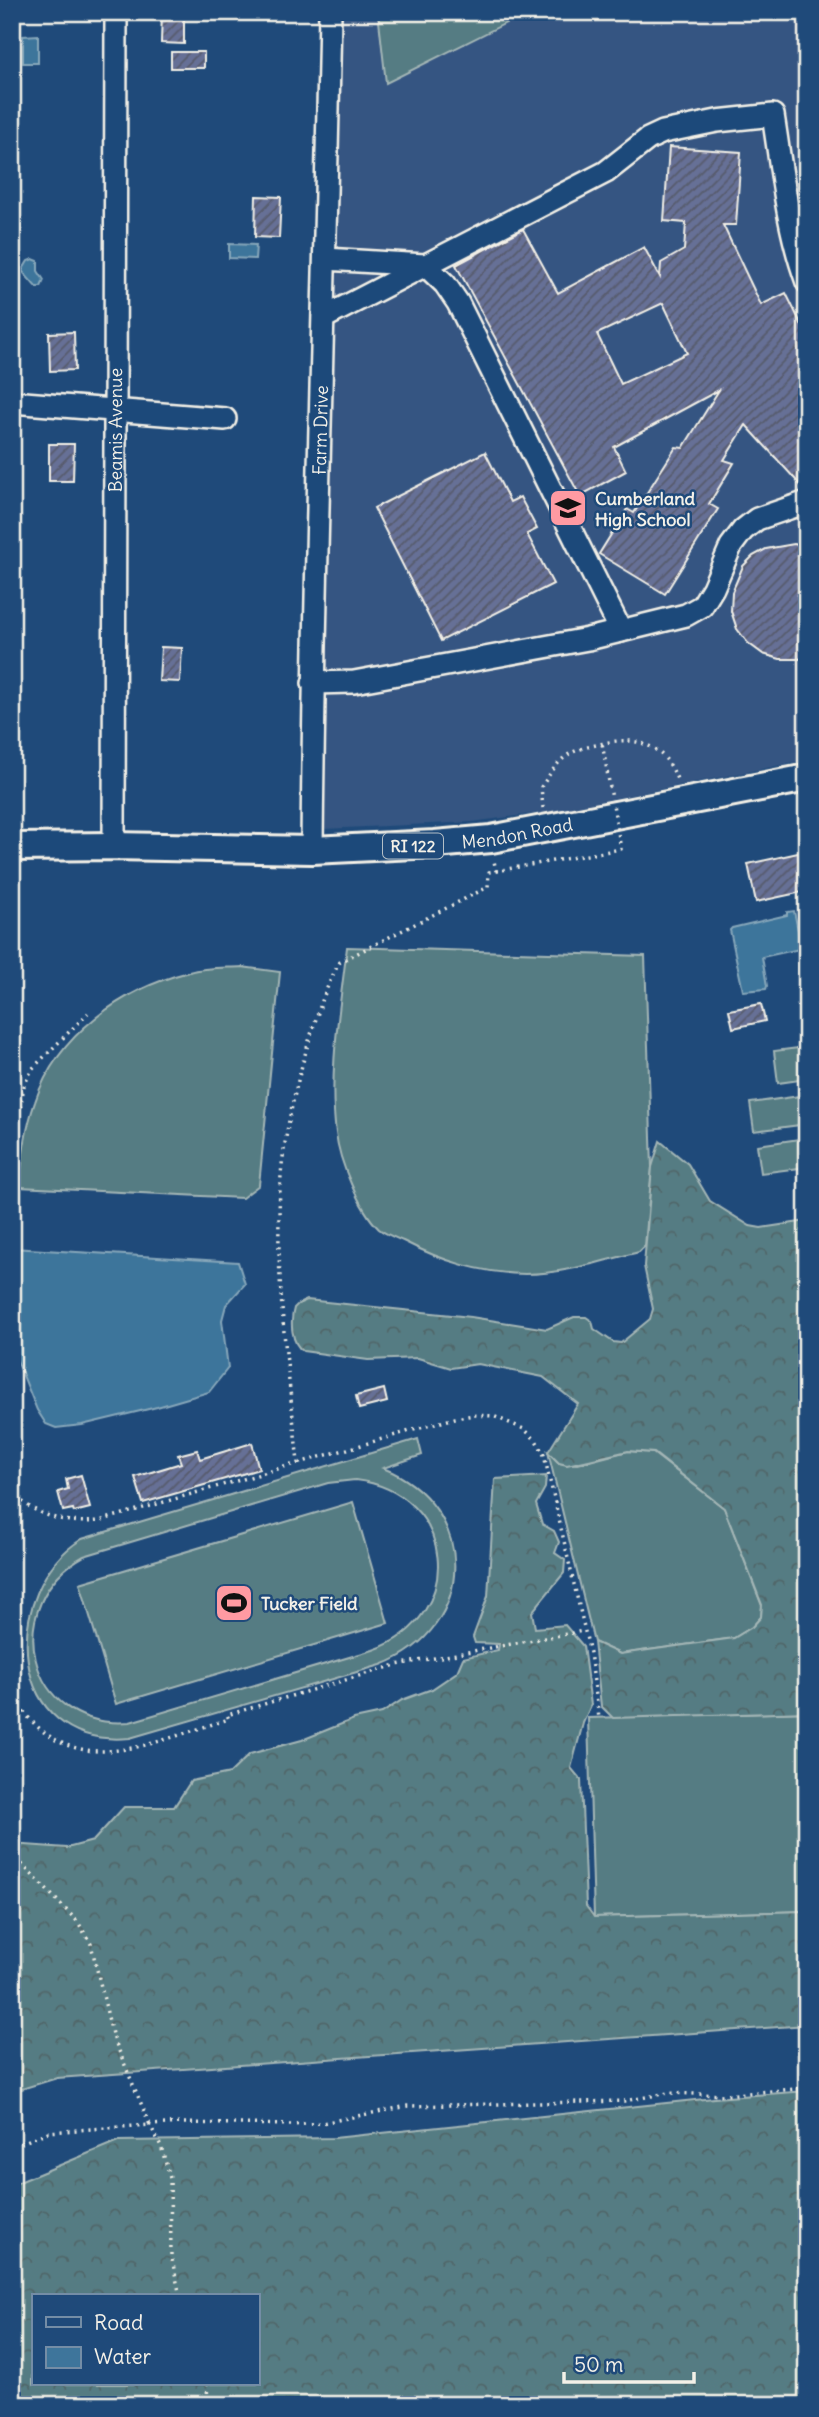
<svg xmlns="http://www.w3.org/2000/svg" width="819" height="2417" font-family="Delius,sans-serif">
<defs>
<pattern id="forest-crowns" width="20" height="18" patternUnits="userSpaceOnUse" patternTransform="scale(1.75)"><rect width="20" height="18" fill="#557c83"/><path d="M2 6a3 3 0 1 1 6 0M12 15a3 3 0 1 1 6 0" fill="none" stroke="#506568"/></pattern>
<pattern id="building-hatch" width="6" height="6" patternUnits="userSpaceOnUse" patternTransform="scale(1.75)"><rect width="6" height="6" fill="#666f96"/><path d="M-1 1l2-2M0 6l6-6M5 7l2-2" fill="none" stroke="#565a6a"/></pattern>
</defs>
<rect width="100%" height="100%" fill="#1f4a7a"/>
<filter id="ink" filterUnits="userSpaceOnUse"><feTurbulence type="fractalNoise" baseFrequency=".0143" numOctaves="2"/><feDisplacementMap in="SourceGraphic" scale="14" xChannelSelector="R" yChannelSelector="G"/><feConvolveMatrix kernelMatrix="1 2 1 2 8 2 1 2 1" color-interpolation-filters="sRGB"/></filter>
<g filter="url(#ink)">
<!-- built -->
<polygon fill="#345582" points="340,12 807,12 807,760 547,812 472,822 323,829"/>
<!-- grass -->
<g fill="#557c83" stroke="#a4b6b6" stroke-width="2" fill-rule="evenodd">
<polygon points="378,12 528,12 386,83"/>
<path d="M347 947 645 956 652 1167 645 1246 639 1252C602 1261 564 1274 525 1274 480 1273 442 1261 403 1241 396 1238 385 1234 379 1229 359 1209 339 1161 336 1133 328 1072 340 1008 347 947Z"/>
<path d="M242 967 280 972 259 1185 242 1198 19 1187C22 1159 25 1130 35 1102 57 1035 122 989 189 972 205 967 225 968 242 967Z"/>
<polygon points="807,1047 807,1079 778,1083 774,1051"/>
<polygon points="807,1095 807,1124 754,1131 750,1103"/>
<polygon points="807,1138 807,1167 761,1173 757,1145"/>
<path d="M418 1439 422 1455 383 1468C478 1506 479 1628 381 1665L130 1738C4 1750 0 1589 82 1539ZM355 1480C456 1492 468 1617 373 1650L130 1722C24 1731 0 1602 84 1556L328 1483Z"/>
<polygon points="628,1451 653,1453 724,1508 762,1606 761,1617 752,1627 734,1638 620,1654 594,1642 548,1452 559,1463 578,1464"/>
<polygon points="353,1502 388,1623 116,1704 80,1583"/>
<polygon points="807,1712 807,1911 594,1917 588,1718"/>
</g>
<!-- forest -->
<g fill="url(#forest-crowns)" stroke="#a4b6b6" stroke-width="2" fill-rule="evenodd">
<path d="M660 1141 688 1164 710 1201 750 1226 761 1228 807 1221V1712L613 1718 601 1706 594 1642 620 1654 734 1638 752 1627 761 1617 762 1605 724 1508 654 1453 628 1451 567 1465 559 1463 548 1452 578 1404 543 1377 478 1364 451 1368 418 1358 368 1360 303 1351C291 1343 290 1322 294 1308L298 1304 307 1300 471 1317 547 1329 574 1317H586L592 1321 594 1329 613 1342 621 1343 650 1319 653 1309 644 1266 652 1167Z"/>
<polygon points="546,1476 545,1488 536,1504 542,1524 554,1531 559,1542 555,1553 565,1560 564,1573 532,1612 535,1628 565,1625 583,1646 591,1705 583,1723 571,1768 581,1780 586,1906 594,1917 807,1911 807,2025 57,2078 12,2092 12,1844 67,1848 93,1841 124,1807 174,1807 191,1781 230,1773 250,1754 302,1740 354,1719 382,1713 402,1700 432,1689 457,1672 463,1658 498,1650 499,1644 475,1643 473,1637 488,1596 495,1479"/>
<path d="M807 2091V2379L804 2382 806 2405H12V2185L118 2141 334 2138 714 2098ZM33 2296H257V2384H33Z"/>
</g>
<!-- water -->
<g fill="#3e759b" stroke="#87a7ba" stroke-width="2">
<polygon points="38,35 38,63 23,63 23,36"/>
<polygon points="229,244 256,245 255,259 229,258"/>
<polygon points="33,259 38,261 38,271 44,280 41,287 36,287 22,271 28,261"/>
<polygon points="794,911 801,945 800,949 762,957 767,986 766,989 743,991 730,930 732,928 787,915 787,912"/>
<polygon points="12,1248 238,1262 245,1284 226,1305 222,1320 228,1368 209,1392 157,1407 82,1425 56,1428 46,1424 37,1410 12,1348"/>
</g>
<!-- building -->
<g fill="url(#building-hatch)" stroke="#f4f1e8" stroke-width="2" fill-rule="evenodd">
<polygon points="162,12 184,12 184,44 161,43"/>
<rect x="171" y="52" width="33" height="16"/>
<path d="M669 147 741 152 736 225H723L761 305 786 293 807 336V489H804L746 425 724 460 734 463 709 504 718 509 665 594 599 554 627 509 634 513 676 447 683 448 719 390 614 447 626 471 580 496 456 265 523 229 558 293 644 247 660 277 661 263 684 250 686 223 664 221ZM663 303 687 353 621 384 597 334Z"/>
<polygon points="256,196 281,197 279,238 255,237"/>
<polygon points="74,332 75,370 50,371 49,333"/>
<polygon points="49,444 74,444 73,481 49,481"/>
<polygon points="485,452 510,502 520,497 537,529 527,534 553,584 441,641 374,508"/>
<polygon points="794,544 807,547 807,656 799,659 780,659 763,654 748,643 737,629 731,611 732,592 743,566 753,556 766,549"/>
<polygon points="161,647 182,648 180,682 159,681"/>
<polygon points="807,851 807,891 756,902 748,864"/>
<polygon points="761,1004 765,1021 733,1028 729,1010"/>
<polygon points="384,1389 387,1402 359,1409 356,1396"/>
<polygon points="252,1443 259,1469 143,1503 135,1477 181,1463 178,1455 197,1450 200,1459"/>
<polygon points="81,1475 90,1508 74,1512 73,1509 63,1511 58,1492 68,1489 66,1479"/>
</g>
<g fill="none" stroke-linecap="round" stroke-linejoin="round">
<defs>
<g id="minor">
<polyline points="325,259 425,265 445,284 458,303 621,631"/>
<path d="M325 317 606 172 648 139 663 132 717 121 773 115C782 171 787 228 807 282"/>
<polyline points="12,402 225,419"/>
<polyline points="313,683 354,682 588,639 686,615 702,606 713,588 731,546 743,530 757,519 807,502"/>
<path id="s1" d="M114 846 116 12"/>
<path id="s2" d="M312 850C314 570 325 291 330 12"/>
</g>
<g id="major">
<path id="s3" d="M12 847 114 846 312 850 435 844 491 839 807 778"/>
</g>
</defs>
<!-- minor casing -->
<use href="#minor" stroke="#f4f1e8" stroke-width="26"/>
<!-- major casing -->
<use href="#major" stroke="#f4f1e8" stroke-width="32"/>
<!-- path -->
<g stroke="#f4f1e8" stroke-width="3.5" stroke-dasharray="2 5" stroke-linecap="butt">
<path d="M543 808 541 787C548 777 555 765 565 757 575 749 588 747 600 744 636 735 665 744 678 782"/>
<polyline points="12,1156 24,1086 32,1069 88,1013"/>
<polyline points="299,1463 455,1418 474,1415 493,1416 524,1429 536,1440 544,1455 590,1653 599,1718"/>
<path d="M12 1490C22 1505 15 1520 12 1537"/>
<path d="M17 1497C40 1518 69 1524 99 1521L298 1463C288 1365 272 1265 282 1165 287 1123 297 1081 309 1041 318 1013 325 987 340 962L488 887 489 872 496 871 494 861"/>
<path d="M12 1694C67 1788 148 1743 229 1719L227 1715 396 1665 583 1631"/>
<polyline points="12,1854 78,1922 91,1944 112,2034 150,2125 48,2132 12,2147"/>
<polyline points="180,2296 171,2255 170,2178 161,2146 150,2125 183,2123 291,2125 322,2123 408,2106 624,2101 668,2093 724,2095 807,2088"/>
<polyline points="207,2384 208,2405"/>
</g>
<!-- minor -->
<use href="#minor" stroke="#1f4a7a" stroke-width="21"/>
<!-- major -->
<use href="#major" stroke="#1f4a7a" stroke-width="26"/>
<!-- path-bridge -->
<polyline stroke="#f4f1e8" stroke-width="3.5" stroke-dasharray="2 5" stroke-linecap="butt" points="496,871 621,849 602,743"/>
</g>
</g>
<!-- icons -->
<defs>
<symbol id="school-square" viewBox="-11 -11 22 22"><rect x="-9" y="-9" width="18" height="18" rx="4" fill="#ff9aa2" stroke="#1f4a7a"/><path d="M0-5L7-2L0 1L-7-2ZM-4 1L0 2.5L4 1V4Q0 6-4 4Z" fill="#111"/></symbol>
<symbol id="stadium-square" viewBox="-11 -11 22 22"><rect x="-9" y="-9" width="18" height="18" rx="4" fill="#ff9aa2" stroke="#1f4a7a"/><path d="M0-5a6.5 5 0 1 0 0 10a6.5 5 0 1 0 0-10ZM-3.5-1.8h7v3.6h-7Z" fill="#111"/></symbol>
</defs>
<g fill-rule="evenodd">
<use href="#school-square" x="546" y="486" width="44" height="44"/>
<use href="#stadium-square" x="212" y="1581" width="44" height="44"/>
</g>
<g text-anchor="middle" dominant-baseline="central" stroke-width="5" stroke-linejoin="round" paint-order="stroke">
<!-- shield labels -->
<rect fill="#1f4a7a" stroke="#b4bfc7" stroke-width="2" x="383" y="833.5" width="60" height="25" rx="5"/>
<g font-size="16" font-weight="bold" fill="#f4f1e8">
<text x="413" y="846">RI 122</text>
</g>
<!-- street labels -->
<g font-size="18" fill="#f4f1e8" stroke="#1f4a7a">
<text stroke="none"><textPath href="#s1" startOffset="416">Beamis Avenue</textPath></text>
<text stroke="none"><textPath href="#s2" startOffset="420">Farm Drive</textPath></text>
<text stroke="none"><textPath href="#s3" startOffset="506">Mendon Road</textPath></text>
</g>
<!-- poi labels -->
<g font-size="18" font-weight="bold" fill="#f4f1e8" stroke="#1f4a7a" text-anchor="start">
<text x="595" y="498">Cumberland<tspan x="595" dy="21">High School</tspan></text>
<text x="261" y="1603">Tucker Field</text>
</g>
</g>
<!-- margin -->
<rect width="819" height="2417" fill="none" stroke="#1f4a7a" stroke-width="42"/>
<rect x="21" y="21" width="777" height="2375" fill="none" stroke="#f4f1e8" stroke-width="2.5" filter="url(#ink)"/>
<!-- legend -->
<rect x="32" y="2294" width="228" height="91" fill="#1f4a7a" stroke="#748da6" stroke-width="2"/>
<rect x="46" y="2317" width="35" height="10" fill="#1f4a7a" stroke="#748da6" stroke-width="2"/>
<text x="94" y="2330" font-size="21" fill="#f4f1e8">Road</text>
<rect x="46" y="2347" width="35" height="21" fill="#3e759b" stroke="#748da6" stroke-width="2"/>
<text x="94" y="2364" font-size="21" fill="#f4f1e8">Water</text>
<!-- scale -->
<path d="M564 2372v10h130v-10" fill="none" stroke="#f4f1e8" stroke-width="3.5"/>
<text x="574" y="2372" font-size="21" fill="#f4f1e8" stroke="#1f4a7a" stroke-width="5" paint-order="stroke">50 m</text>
</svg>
